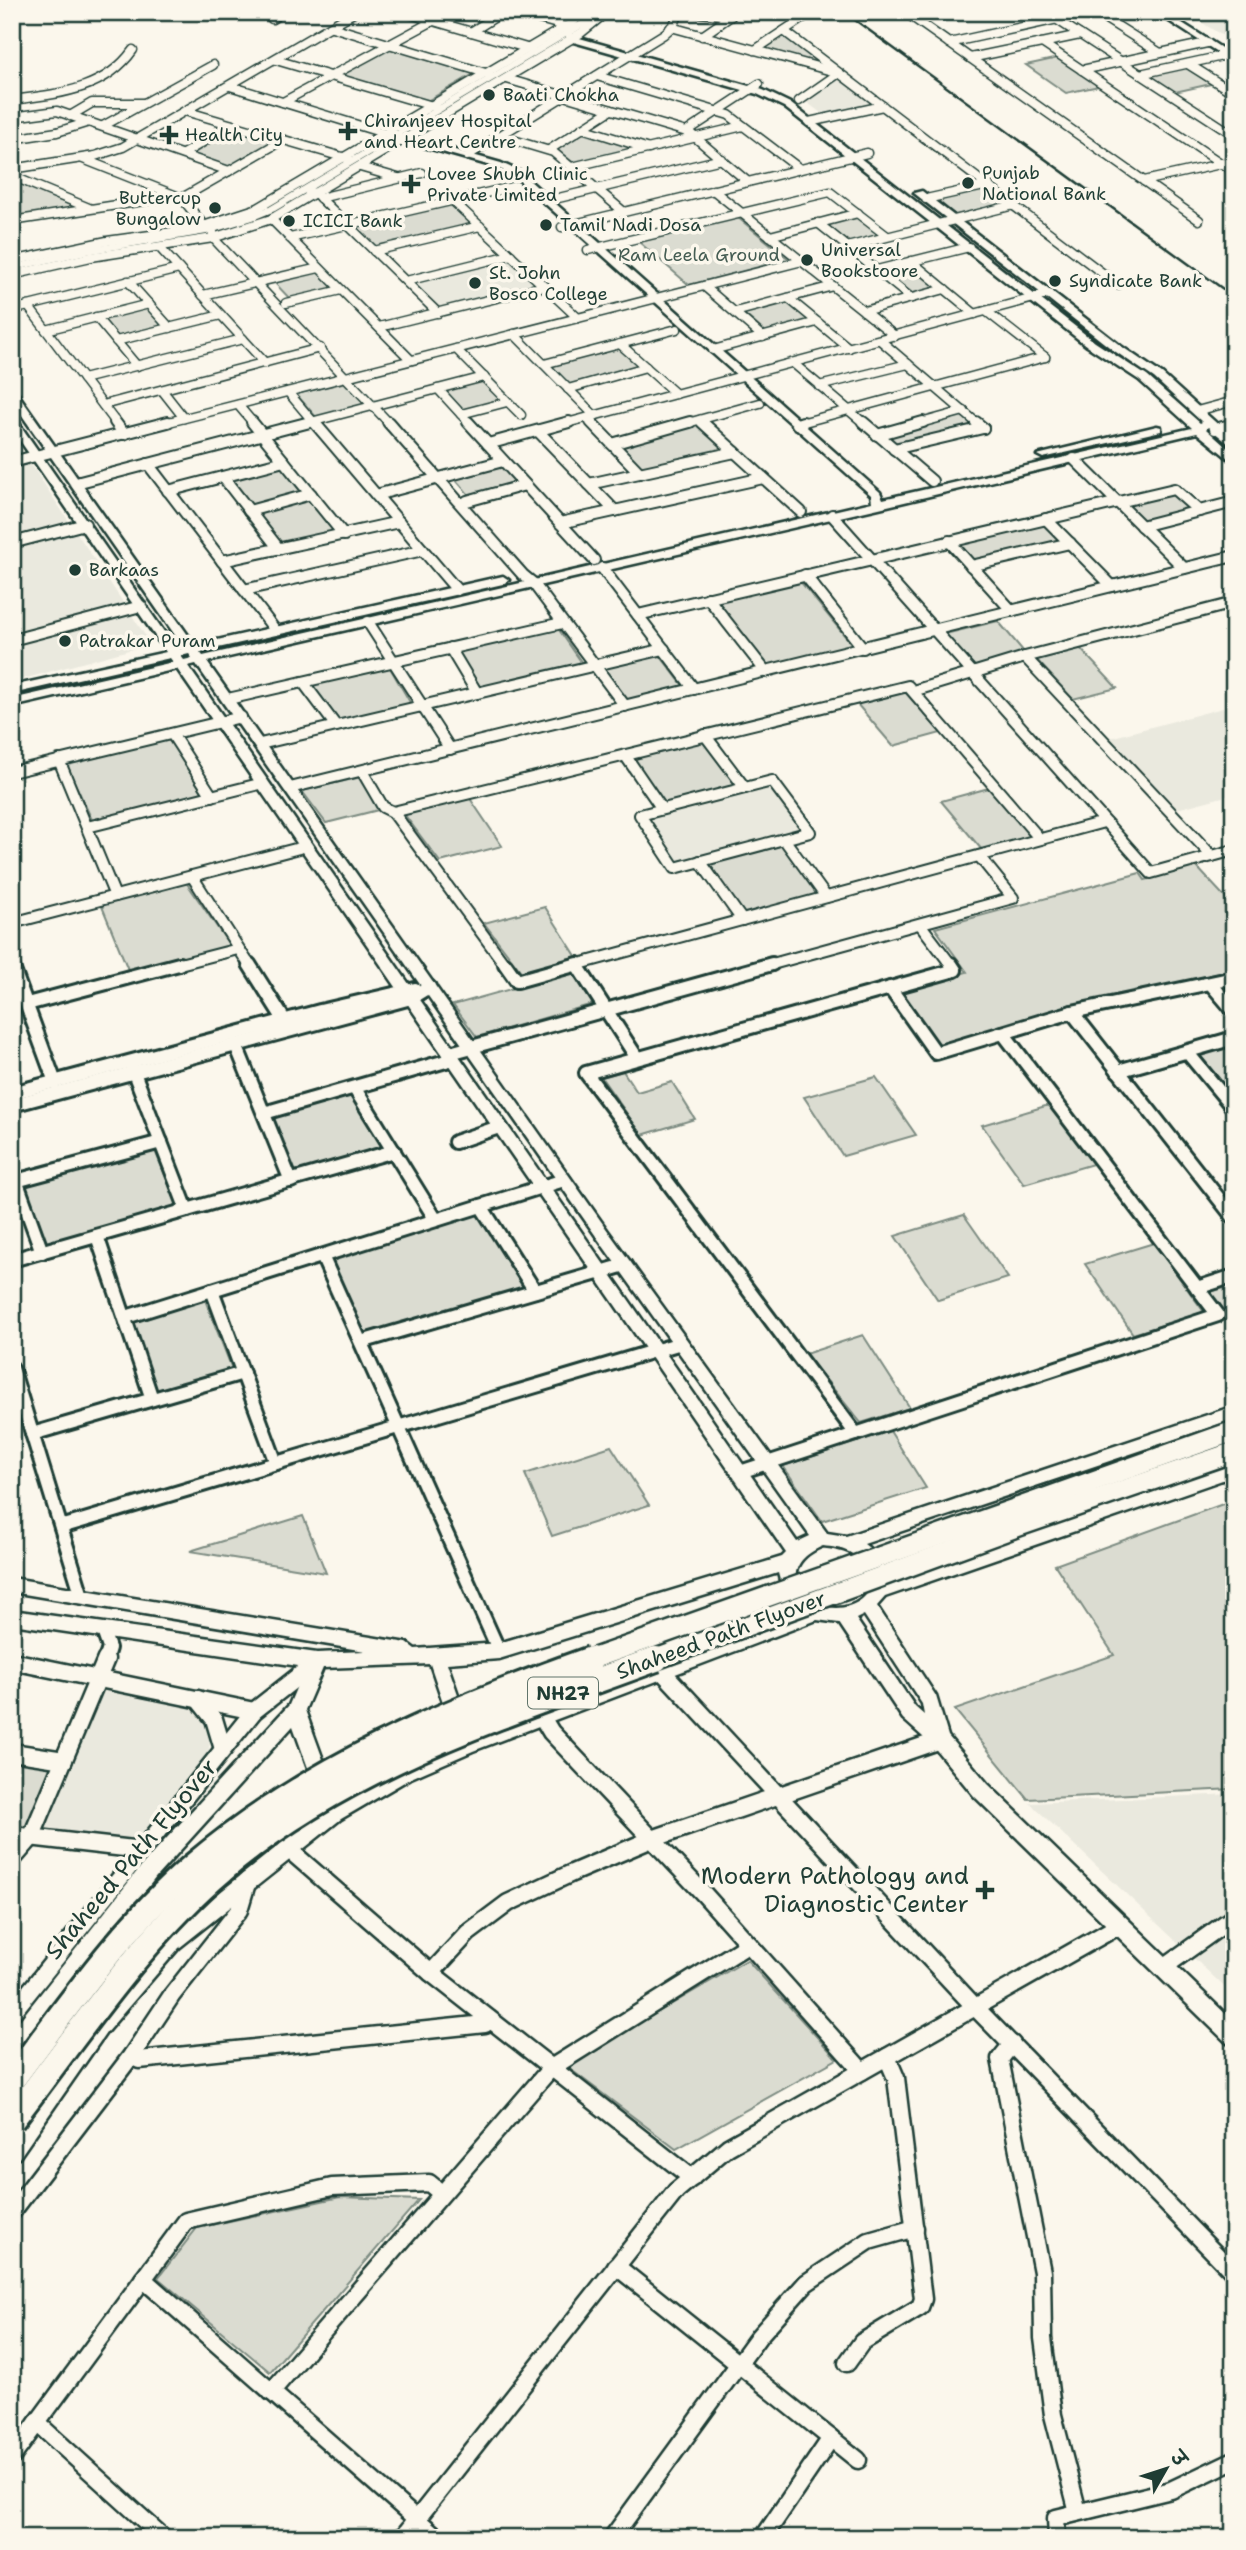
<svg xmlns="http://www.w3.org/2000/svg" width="1246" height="2550" font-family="'Shantell Sans','Playpen Sans Deva',sans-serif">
<rect width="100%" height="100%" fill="#fbf7ec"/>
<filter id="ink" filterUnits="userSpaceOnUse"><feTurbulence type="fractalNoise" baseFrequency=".0143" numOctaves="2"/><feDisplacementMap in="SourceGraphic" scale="14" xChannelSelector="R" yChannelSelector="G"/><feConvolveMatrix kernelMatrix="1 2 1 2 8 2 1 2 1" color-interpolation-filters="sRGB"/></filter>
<g filter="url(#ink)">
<!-- built -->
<g fill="#eae9de">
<polygon points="1185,12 1234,12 1234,43"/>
<polygon points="840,77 876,104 825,116 805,101"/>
<polygon points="509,259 536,285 440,309 413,282"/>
<polygon points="30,463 151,644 12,682 12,467"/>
<polygon points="1234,705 1234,794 1177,809 1110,738"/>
<polygon points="769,785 803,830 678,863 646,816"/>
<polygon points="104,1687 189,1705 203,1719 210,1743 208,1753 135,1844 42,1831"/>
<polygon points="1234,1794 1234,1996 1030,1803"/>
</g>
<!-- green -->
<g fill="#dbdcd1" stroke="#7d8c82" stroke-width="2">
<polygon points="785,34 826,67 761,49"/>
<polygon points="390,48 477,72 427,101 341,75"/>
<polygon points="1058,58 1099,86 1066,93 1026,65"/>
<polygon points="1185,67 1211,84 1175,92 1149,75"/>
<polygon points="234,129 275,141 228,168 191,155"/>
<polygon points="585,131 642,149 575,164 555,149"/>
<polygon points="12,180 77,208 12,218"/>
<polygon points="988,188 1007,203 955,215 937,200"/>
<polygon points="451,203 474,224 376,248 354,226"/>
<polygon points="856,216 881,235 850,243 825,224"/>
<polygon points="737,217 789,259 689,285 639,242"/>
<polygon points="909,264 939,288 913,294 883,270"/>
<polygon points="317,270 334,288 290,299 273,281"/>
<polygon points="787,301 811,321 766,333 743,313"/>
<polygon points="146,307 163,327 119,338 102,318"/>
<polygon points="619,347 639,366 569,385 549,365"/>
<polygon points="483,381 502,400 463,410 445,391"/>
<polygon points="346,382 366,404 316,417 296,394"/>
<polygon points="961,415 976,427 896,446 884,435"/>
<polygon points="695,423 726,450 642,469 618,446"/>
<polygon points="280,465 303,494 251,507 228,478"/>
<polygon points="503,465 519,483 470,496 454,478"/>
<polygon points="1173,493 1190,509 1143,521 1126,505"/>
<polygon points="308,498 337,533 281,545 255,512"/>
<polygon points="1042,523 1060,541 974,562 957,543"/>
<polygon points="800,581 854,647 766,668 714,600"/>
<polygon points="998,621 1024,652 975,667 945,634"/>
<polygon points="557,627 582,663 480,687 457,650"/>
<polygon points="1078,646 1117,688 1073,699 1034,657"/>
<polygon points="658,653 684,687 627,701 602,667"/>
<polygon points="389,666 411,704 338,722 309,684"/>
<polygon points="905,692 941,733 893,746 857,704"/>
<polygon points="169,738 204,795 93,822 65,762"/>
<polygon points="703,739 738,786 665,805 632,757"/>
<polygon points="361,777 378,810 326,823 302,791"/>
<polygon points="989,788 1031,837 982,850 941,801"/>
<polygon points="469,797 502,846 440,862 404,814"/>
<polygon points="781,843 820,894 744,915 707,863"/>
<polygon points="1196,866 1234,907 1234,970 1095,1001 939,1045 900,990 967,972 935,928 1140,873 1145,880"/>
<polygon points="186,882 230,946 129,972 101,904"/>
<polygon points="545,907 578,959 523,974 484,923"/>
<polygon points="572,972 593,1004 477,1037 453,1005"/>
<polygon points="1234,1045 1234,1101 1197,1056"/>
<polygon points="623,1071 637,1092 672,1082 695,1119 642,1135 601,1077"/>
<polygon points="876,1077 916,1135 843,1156 804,1097"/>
<polygon points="352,1094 384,1146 296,1174 271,1117"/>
<polygon points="1049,1105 1093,1164 1024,1184 982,1125"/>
<polygon points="154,1148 178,1207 46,1244 24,1183"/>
<polygon points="477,1212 527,1288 364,1335 330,1258"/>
<polygon points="964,1215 1008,1278 938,1300 895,1236"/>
<polygon points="1154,1243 1204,1312 1133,1334 1085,1264"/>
<polygon points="1234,1285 1234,1324 1210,1292"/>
<polygon points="205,1300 232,1369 157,1391 132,1321"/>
<polygon points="863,1335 910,1408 861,1423 805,1354"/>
<polygon points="890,1431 926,1488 822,1521 783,1466"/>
<polygon points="611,1446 649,1505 552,1536 525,1474"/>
<polygon points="1234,1500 1234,1789 1028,1799 955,1710 1114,1655 1055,1565"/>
<polygon points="303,1516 326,1573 190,1551"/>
<polygon points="12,1760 53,1767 26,1827 12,1825"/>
<polygon points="747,1960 837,2059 676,2149 566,2066"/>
<polygon points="340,2197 419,2200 270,2372 158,2278 197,2228"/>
</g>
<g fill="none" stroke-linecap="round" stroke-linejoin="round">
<defs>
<g id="minor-far3">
<polyline points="403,12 530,49"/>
<polyline points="514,12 568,27"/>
<polyline points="689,12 731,16"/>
<polyline points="905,12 1199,220"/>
<polyline points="1045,12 1234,135"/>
<polyline points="1095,12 1160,53"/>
<polyline points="272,19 283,12"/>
<polyline points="332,27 489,74"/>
<polyline points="671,27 832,71"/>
<polyline points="784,31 1118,285"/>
<polyline points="471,32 503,12"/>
<polyline points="702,36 731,16"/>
<polyline points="949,43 1090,12"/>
<polyline points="1042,43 1234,172"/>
<polyline points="755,50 803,18"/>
<polyline points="970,58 1080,35"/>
<polyline points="276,60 436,107"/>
<polyline points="1188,64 1234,93"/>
<polyline points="1082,70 1207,43"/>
<polyline points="1140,74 1227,55"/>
<polyline points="597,76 729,115 800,169"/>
<polyline points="507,79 690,133 748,182"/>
<polyline points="230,86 390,135"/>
<path d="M12 100C57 94 104 91 133 50"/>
<polyline points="799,101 839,73"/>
<polyline points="283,102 433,21"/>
<polyline points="185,111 349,159"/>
<polyline points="70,116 92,103 143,103"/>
<polyline points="12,117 57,111 229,171"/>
<polyline points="809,122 883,106"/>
<polyline points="103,126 213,65"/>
<polyline points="582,128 649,149"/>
<polyline points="686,132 759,84"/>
<polyline points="500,136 553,152 624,212"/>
<polyline points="12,139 57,132 89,122"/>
<polyline points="549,150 611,110"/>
<polyline points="183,154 231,125"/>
<polyline points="467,156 664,34 673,26 680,12"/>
<polyline points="83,159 182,198 204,226"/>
<polyline points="360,167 398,178"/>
<polyline points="572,167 743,126"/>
<polyline points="12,169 95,156 123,147 355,12"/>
<polyline points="12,176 89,208"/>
<polyline points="1144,181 1234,161"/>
<polyline points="713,190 895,336"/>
<polyline points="308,191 315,193 438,313"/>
<polyline points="182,198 283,140"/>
<polyline points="320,198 422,173"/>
<polyline points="926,199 989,185"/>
<polyline points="453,201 578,318"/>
<polyline points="546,201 722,159"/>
<polyline points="271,219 411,360"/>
<polyline points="12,221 176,196"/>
<polyline points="818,223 911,298"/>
<polyline points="562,227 867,153"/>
<polyline points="213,232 213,238 390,424"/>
<polyline points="770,236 858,213"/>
<polyline points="290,238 516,186"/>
<polyline points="159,247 265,363"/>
<polyline points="847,247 1014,205"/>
<polyline points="588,250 830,192 887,236"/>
<polyline points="374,251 480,226"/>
<polyline points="12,261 107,241 194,229 258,208 573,22 583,12"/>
<polyline points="911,261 975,314"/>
<polyline points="877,270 969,247"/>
<polyline points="12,275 91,257 213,238 271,219 581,33 607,12"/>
<polyline points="128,281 170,328"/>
<polyline points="406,281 511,255"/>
<polyline points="704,286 763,337"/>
<polyline points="203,295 319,268"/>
<polyline points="788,298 849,348"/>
<polyline points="286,303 341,290"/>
<polyline points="28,306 117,424"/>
<polyline points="12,310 179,269"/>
<polyline points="864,311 945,289"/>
<polyline points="986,311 1045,357"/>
<polyline points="735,312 833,286"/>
<polyline points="96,317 137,366"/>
<polyline points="379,327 545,286"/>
<polyline points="46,330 149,304"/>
<polyline points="514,334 595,416"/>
<polyline points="880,340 978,424"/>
<polyline points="116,341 221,315"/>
<polyline points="620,344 676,394"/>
<polyline points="456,349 521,415"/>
<polyline points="713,350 817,322"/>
<polyline points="793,363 865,424"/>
<polyline points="544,364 677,329"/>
<polyline points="83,379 243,339"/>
<polyline points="819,386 908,364"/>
<polyline points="438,389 470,424"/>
<polyline points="568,389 646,367"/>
<polyline points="162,390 184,418"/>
<polyline points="288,392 315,424"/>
<polyline points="103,405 320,348"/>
<polyline points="238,405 254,424"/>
<polyline points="1197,411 1234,401"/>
<polyline points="461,414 507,402"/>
<polyline points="587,418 593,424"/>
<polyline points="700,420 704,424"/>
<polyline points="161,424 802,261"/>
<polyline points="303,424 484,377"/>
<polyline points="563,424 1049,294"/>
<polyline points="684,424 760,403"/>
<polyline points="797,424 1045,357"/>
<polyline points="917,424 964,411"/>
</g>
<g id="minor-far2">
<polyline points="115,422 124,434"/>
<polyline points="252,422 344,535"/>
<polyline points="314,422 457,590"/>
<polyline points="388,422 523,575 534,584 625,706"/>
<polyline points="468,422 594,560"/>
<polyline points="591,422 640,473"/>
<polyline points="702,422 801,512"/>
<polyline points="863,422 932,481"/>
<polyline points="976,422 983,428"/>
<polyline points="797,424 803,422"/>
<polyline points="1215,429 1234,424"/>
<polyline points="538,431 615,511"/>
<polyline points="877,435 923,422"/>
<polyline points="488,444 569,422"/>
<polyline points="612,444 690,422"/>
<polyline points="894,449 983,428"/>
<polyline points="1074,459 1184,568"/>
<polyline points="12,462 168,422"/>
<polyline points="148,464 275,630"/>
<polyline points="223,477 279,549"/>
<polyline points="76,483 310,422"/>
<polyline points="589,484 735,452"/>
<polyline points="168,491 284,461"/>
<polyline points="376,495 503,461"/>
<polyline points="467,501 525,485"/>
<polyline points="249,511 311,494"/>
<polyline points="832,515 1151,873 1234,850"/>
<polyline points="1046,519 1112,586"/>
<polyline points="560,523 763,478"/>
<polyline points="1141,526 1234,502"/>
<polyline points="949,541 1012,611"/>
<polyline points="12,543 85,524"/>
<polyline points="222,561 399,522"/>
<polyline points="971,566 1070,543"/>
<polyline points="602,568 694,689"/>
<polyline points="805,575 863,648"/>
<polyline points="244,590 423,550"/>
<polyline points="708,598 766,672"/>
<polyline points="638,615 1174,489 1199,511"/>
<polyline points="368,622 450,749"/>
<polyline points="12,640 141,606"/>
<polyline points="450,648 477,693"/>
<polyline points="1025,657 1212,856"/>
<polyline points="303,682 336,726"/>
<polyline points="913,691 1025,657 1234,603"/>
<polyline points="228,699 562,623"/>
<polyline points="172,734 212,796"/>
<polyline points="705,735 745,788"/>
<polyline points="260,744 664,649"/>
<polyline points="625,755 662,809"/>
<polyline points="59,760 115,896"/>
<polyline points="362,771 383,807 393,812 506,966"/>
<polyline points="12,772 241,717"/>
<polygon points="772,781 810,832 675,868 640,815"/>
<polyline points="290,788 1234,556"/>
<polyline points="393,812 908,686 1040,839"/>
<polyline points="87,827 263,783"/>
<polyline points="784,839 826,897"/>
<polyline points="700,861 742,920"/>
<polyline points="192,876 250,966"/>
<polyline points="12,923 307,846"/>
<polyline points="920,924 952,966"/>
<polyline points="172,966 238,949"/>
<polyline points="572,966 1104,822"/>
<polyline points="765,966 1013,898 979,856"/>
</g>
<g id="minor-far1">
<polyline points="249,964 288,1026"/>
<polyline points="505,964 517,981 578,964"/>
<polyline points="12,965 55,1082"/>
<polyline points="577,965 637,1058"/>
<polyline points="1211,984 1234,1011"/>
<polyline points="890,988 936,1053 1072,1012 1234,978"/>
<polyline points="27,1004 179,964"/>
<polyline points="1072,1012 1234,1218"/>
<polyline points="236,1045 291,1181"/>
<polyline points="1187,1052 1234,1109"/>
<polyline points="450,1053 772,964"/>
<polyline points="131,1065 187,1210"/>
<polyline points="1118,1071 1234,1038"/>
<polyline points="355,1089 436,1220"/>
<polyline points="12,1093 320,1011 415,989"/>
<polyline points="12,1105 411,998 429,987"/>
<polyline points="264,1113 453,1059"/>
<polyline points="455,1142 499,1127"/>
<polyline points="16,1180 42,1252"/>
<polyline points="12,1182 161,1142"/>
<polyline points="481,1206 535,1291"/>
<polyline points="97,1236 152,1399"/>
<polyline points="322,1256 499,1651"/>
<polyline points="12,1260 394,1151"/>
<polyline points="1197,1288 1234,1276"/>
<polyline points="212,1290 276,1463"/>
<polyline points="126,1317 564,1180"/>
<polyline points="361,1342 625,1265"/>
<polyline points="12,1368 82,1596"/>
<polyline points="32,1434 243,1373"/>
<polyline points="856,1434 586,1073 955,970 951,964"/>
<polyline points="740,1472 1218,1315 1003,1033"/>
<polyline points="61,1527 681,1343"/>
<polyline points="103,1631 109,1648 105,1661"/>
</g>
<g id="minor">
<polyline points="12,1661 254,1711"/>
<polyline points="662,1671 975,2007 1234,2273"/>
<polyline points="198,1699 214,1719 223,1749"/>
<polyline points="542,1717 551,1732 704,1894 862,2071"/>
<polyline points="12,1752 64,1760"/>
<polyline points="12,1835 142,1850"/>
<polyline points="287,1848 431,1973 692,2178"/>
<polyline points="12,1860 31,1838 106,1659"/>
<polyline points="1164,1967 1234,1917"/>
<polyline points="431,1973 468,1933 508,1903 572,1873 652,1839 940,1740"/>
<polyline points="12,2013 254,1711 315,1663"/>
<polyline points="1012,2044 1000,2059 1042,2272 1043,2338 1053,2415 1078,2512"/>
<polyline points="132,2055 139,2060 485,2024 489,2019"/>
<polyline points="12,2212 132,2055 172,1995 239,1910 248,1880"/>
<polyline points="616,2266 858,2460"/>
<polyline points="143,2279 438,2538"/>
<polyline points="847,2363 862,2342 920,2307 923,2299 896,2078 887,2057"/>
<polyline points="271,2392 551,2068 749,1944"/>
<polyline points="37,2423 164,2538"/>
<polyline points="12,2457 186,2221 332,2187 429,2183 441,2193"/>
<polyline points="402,2538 676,2191 728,2147 1120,1925"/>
<polyline points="612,2538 759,2336 806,2283 869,2241 915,2228"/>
<polyline points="763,2538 831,2438"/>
<polyline points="1057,2538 1056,2518 1171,2490 1234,2460"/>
</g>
<g id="tertiary">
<path d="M589 12H598L587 25 572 34 576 37 763 90 790 103 1095 342 1147 376 1200 423 1202 422 1154 378 1113 350 914 193 922 191 1121 346 1162 374 1234 439V448L1208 427 1206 429 1234 454V463L1197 433 879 508 207 662 608 1231 827 1533 846 1536 1234 1406V1419L864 1544C878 1554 884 1564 889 1581L1234 1462V1476L885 1597 877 1606 936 1696 948 1736 988 1784 1234 2022V2045L1227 2043 974 1796 933 1746 903 1719 839 1623 817 1620 473 1751 411 1778 341 1819 179 1948 106 2033 19 2158 12 2161V2133L92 2019 165 1936 327 1807 397 1766 459 1739 800 1612 784 1595 778 1573 499 1659 447 1663 467 1720 464 1726 458 1728 452 1726 449 1720 430 1664 323 1668 305 1710 332 1784 330 1790 323 1792 316 1790 293 1726 156 1877 19 2053 12 2055V2030L142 1865 289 1705 305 1667 12 1624V1610L317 1653 365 1651 12 1592V1578L407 1643 415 1649 499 1643 782 1557 786 1553 177 669 12 707V699L173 662 170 658 12 694V686L166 652 12 429V418L16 419 176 649 184 648 12 401V390L16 391 195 645 503 576 509 580 503 584 200 652 203 656 872 502 871 495 513 175 495 167 396 139 275 211 253 220 207 234 87 254 12 271V265L87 248 206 228 269 207 581 21ZM566 37 570 41 757 94 784 107 1087 346 1139 380 1192 428 883 499 880 492 519 171 501 163 402 135ZM189 654 192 658 184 660 181 656ZM196 664 598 1239 810 1536 797 1542 188 666ZM823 1546C832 1547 841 1548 849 1552 866 1561 881 1584 862 1599 823 1630 759 1573 823 1546ZM864 1615 922 1704 924 1715 915 1707 856 1619Z"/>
<polygon points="1155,12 1165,12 1234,56 1234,63"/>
<polygon points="1157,426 1161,427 1161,431 1043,458 1037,455"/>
</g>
</defs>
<!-- minor-far3 casing -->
<use href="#minor-far3" stroke="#1f3d34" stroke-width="11"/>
<!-- minor-far2 casing -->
<use href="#minor-far2" stroke="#1f3d34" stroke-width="14"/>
<!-- minor-far1 casing -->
<use href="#minor-far1" stroke="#1f3d34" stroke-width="18"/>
<!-- minor casing -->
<use href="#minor" stroke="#1f3d34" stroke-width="21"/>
<!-- tertiary casing -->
<use href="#tertiary" stroke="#1f3d34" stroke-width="5"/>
<!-- minor-far3 -->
<use href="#minor-far3" stroke="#fbf7ec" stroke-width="8"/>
<!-- minor-far2 -->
<use href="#minor-far2" stroke="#fbf7ec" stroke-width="10"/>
<!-- minor-far1 -->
<use href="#minor-far1" stroke="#fbf7ec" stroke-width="12"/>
<!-- minor -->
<use href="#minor" stroke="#fbf7ec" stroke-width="16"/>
<!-- tertiary -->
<use href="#tertiary" fill="#fbf7ec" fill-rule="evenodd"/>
<!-- rail -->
<polyline stroke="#1f3d34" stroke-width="2.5" points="844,12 1234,297"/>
<defs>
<g id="trunk-bridge-far1">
<polyline points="586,1661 1234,1431"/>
<polyline points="651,1661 1019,1526 1234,1452"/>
</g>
<g id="trunk-bridge">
<path d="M12 2080C68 2006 122 1927 193 1866 308 1768 450 1709 591 1659"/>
<path d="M12 2120C75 2038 134 1949 212 1879 336 1767 502 1716 656 1659"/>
</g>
</defs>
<!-- trunk-bridge-far1 casing -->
<use href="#trunk-bridge-far1" stroke="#1f3d34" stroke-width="24" stroke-linecap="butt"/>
<!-- trunk-bridge casing -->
<use href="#trunk-bridge" stroke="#1f3d34" stroke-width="30" stroke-linecap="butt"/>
<!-- trunk-bridge-far1 -->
<use href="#trunk-bridge-far1" stroke="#fbf7ec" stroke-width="19"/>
<!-- trunk-bridge -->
<use href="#trunk-bridge" stroke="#fbf7ec" stroke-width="24"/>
</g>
</g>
<!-- markers -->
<g fill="#1f3d34" stroke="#fbf7ec" stroke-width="2.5">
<circle cx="489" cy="95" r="7"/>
<path d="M344.5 120.5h7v7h7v7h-7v7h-7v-7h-7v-7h7z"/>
<path d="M165.5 124.5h7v7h7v7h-7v7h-7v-7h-7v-7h7z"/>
<circle cx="968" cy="183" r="7"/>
<path d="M407.5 173.5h7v7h7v7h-7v7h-7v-7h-7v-7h7z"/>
<circle cx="215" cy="208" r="7"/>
<circle cx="289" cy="221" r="7"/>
<circle cx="546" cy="225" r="7"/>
<circle cx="807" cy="260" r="7"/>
<circle cx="1055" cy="281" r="7"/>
<circle cx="475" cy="283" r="7"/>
<circle cx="75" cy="570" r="7"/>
<circle cx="65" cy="641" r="7"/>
<path d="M981.5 1879.5h7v7h7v7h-7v7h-7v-7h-7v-7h7z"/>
</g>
<g text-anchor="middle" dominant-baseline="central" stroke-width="7" stroke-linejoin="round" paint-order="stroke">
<!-- far-poi labels -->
<g font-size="18" fill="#1f3d34" stroke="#fbf7ec" text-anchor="start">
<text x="503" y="95">Baati Chokha</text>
<text x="364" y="121">Chiranjeev Hospital<tspan x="364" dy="21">and Heart Centre</tspan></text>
<text x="185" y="135">Health City</text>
<text x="982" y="173">Punjab<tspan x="982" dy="21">National Bank</tspan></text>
<text x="427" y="174">Lovee Shubh Clinic<tspan x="427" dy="21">Private Limited</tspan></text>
<text x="201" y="198" text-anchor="end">Buttercup<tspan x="201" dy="21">Bungalow</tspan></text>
<text x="303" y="221">ICICI Bank</text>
<text x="560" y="225">Tamil Nadi Dosa</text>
<text x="821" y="250">Universal<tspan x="821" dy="21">Bookstoore</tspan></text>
<text x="489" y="273">St. John<tspan x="489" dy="21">Bosco College</tspan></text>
<text x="1069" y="281">Syndicate Bank</text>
<text x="89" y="570">Barkaas</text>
<text x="79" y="641">Patrakar Puram</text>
</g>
<!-- far-park labels -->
<g font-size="18" fill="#455d53" stroke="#fbf7ec">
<text x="699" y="255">Ram Leela Ground</text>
</g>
<!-- shield labels -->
<rect fill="#fbf7ec" stroke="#61756b" stroke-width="2" x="528" y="1677.5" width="70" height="31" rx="5"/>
<g font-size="19" font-weight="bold" fill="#1f3d34">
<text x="563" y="1693">NH27</text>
</g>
<!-- street labels -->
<g font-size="21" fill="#1f3d34" stroke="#fbf7ec">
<text transform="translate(721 1635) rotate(-20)">Shaheed Path Flyover</text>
</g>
<!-- near-street labels -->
<g font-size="24" fill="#1f3d34" stroke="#fbf7ec">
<text transform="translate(131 1859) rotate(-50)">Shaheed Path Flyover</text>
</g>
<!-- near-poi labels -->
<g font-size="24" fill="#1f3d34" stroke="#fbf7ec" text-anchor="end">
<text x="969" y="1876">Modern Pathology and<tspan x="969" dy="28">Diagnostic Center</tspan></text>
</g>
</g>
<!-- margin -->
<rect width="1246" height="2550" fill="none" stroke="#fbf7ec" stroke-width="42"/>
<rect x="21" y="21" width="1204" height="2508" fill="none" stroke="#1f3d34" stroke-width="2.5" filter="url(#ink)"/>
<!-- north arrow -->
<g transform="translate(1166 2469) rotate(51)" stroke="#fbf7ec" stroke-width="5" paint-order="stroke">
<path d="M0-5L12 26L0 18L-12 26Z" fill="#1f3d34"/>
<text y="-10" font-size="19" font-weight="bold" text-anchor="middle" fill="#1f3d34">उ</text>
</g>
</svg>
